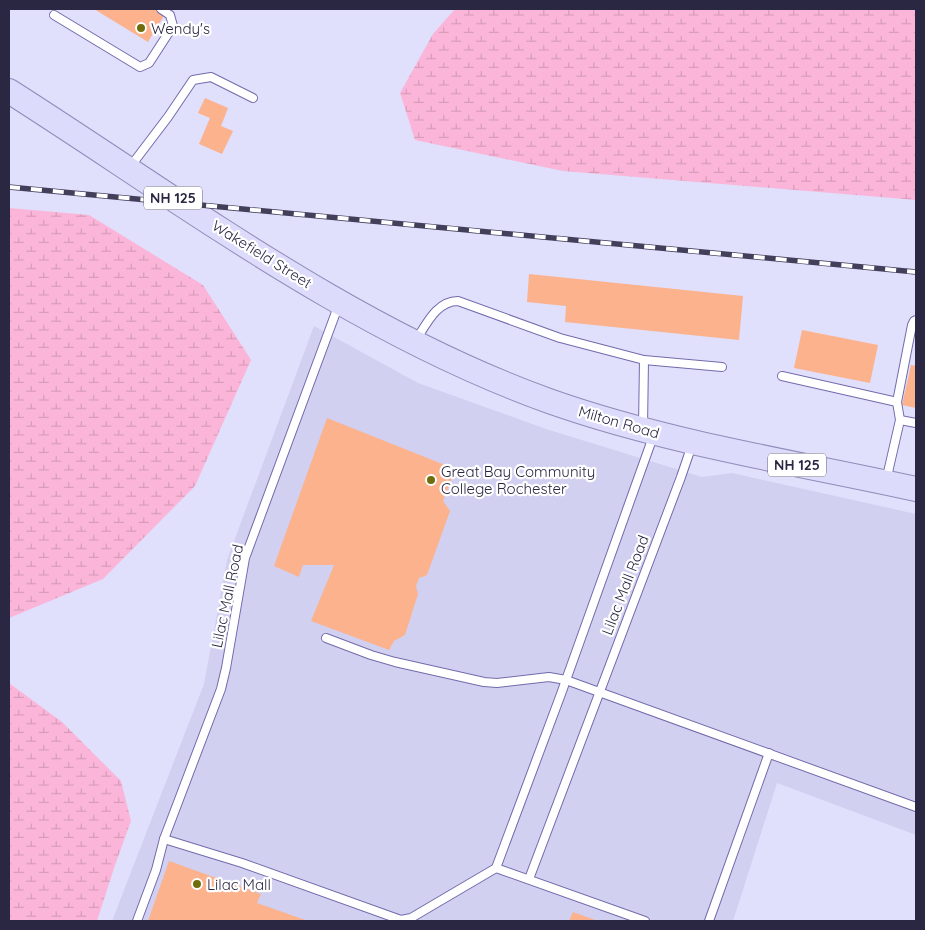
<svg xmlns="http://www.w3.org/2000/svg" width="925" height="930" font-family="Quicksand,sans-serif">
<defs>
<pattern id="wetland-marsh" width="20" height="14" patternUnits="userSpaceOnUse" patternTransform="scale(1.25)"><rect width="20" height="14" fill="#fbb5d8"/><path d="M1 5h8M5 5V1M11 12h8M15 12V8" fill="none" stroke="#d79cbb"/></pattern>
</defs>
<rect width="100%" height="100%" fill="#e0dffc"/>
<!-- built -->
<polygon fill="#d2d0f0" points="314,326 418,383 546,429 702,477 732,473 916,514 916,835 777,783 733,921 112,921 204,684 227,560"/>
<!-- wetland -->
<g fill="url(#wetland-marsh)">
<polygon points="455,9 916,9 916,200 563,171 415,140 400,93 433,34"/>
<polygon points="9,208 89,215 203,285 251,360 195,486 103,579 9,618"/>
<polygon points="9,683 62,722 121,781 131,821 115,865 97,921 9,921"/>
</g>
<!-- building -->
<g fill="#fbb28d">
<polygon points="94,9 157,9 165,14 148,42"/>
<polygon points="205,98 228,108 221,126 233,131 222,154 199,144 210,118 198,113"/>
<polygon points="529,274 743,296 739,340 565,322 566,306 527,302"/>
<polygon points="802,330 878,345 870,383 794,368"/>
<polygon points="911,365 916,366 916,408 902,405"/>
<polygon points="327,418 455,469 443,501 450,511 427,575 419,578 416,586 418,594 405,635 394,641 389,650 311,621 334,565 303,565 299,577 274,566"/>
<polygon points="169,861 261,894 257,903 308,921 148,921"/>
<polygon points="573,912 598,921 569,921"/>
</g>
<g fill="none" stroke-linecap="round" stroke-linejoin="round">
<defs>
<g id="service">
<polyline points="54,15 140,67 149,63 173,26 170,15 161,9"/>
<polyline points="130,167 168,117 193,80 211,77 253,98"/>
<path d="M416 340C427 323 437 301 458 301L560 338 644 360 643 427"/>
<polyline points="644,360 722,367"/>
<polyline points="782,376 897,402"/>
<polyline points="900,420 916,423"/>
<polyline points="886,481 900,420 897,402 912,325 914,321 916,320"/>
<polyline points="326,638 371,655 395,662 484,682 497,683 549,677 566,680 916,807"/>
<polyline points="164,839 242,863 401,920 411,918 496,868 645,921"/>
<polyline points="496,868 561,694 654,434"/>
<polyline points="529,879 681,477 692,445"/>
<polyline points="137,921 156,870 164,839 221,689 226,668 245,558 339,304"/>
<polyline points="709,921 769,753"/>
</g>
<path id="primary" d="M9 91C183 202 352 330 549 401 668 443 793 462 916 489"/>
</defs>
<!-- service casing -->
<use href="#service" stroke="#726bac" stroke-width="10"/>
<!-- primary casing -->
<use href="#primary" stroke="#8f8cb9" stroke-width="26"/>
<!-- service -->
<use href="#service" stroke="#fff" stroke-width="8"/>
<!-- primary -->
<use href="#primary" stroke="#dddbfb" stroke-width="24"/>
<defs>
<polyline id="rail" points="9,187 916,272"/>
</defs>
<!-- rail casing -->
<use href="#rail" stroke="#423f5a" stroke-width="5.5"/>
<!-- rail -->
<use href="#rail" stroke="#fff" stroke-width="4" stroke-dasharray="11" stroke-linecap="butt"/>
</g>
<!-- markers -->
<g fill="#706d0c" stroke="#fff" stroke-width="2">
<circle cx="141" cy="28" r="5"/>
<circle cx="431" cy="480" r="5"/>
<circle cx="197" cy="884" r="5"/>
</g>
<g text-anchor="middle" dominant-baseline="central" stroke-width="4.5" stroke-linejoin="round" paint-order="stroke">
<!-- shield labels -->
<g fill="#fff" stroke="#6a687b" stroke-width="1">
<rect x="144" y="186.5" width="58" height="23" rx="4"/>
<rect x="768" y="453.5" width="58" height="23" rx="4"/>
</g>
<g font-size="14" font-weight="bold" fill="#2a2742">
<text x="173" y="198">NH 125</text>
<text x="797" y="465">NH 125</text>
</g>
<!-- poi labels -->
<g font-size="15" fill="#2a2742" stroke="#fff" text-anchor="start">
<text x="151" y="28">Wendy's</text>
<text x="441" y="471">Great Bay Community<tspan x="441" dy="17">College Rochester</tspan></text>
<text x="207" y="884">Lilac Mall</text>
</g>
<!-- street labels -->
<g font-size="15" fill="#2a2742" stroke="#fff">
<text transform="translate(262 254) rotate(32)">Wakefield Street</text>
<text transform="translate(619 422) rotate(16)">Milton Road</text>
<text transform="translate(625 585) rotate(-69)">Lilac Mall Road</text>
<text transform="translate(227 596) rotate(-78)">Lilac Mall Road</text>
</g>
</g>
<!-- border -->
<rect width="925" height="930" fill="none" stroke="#2a2742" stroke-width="20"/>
</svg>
